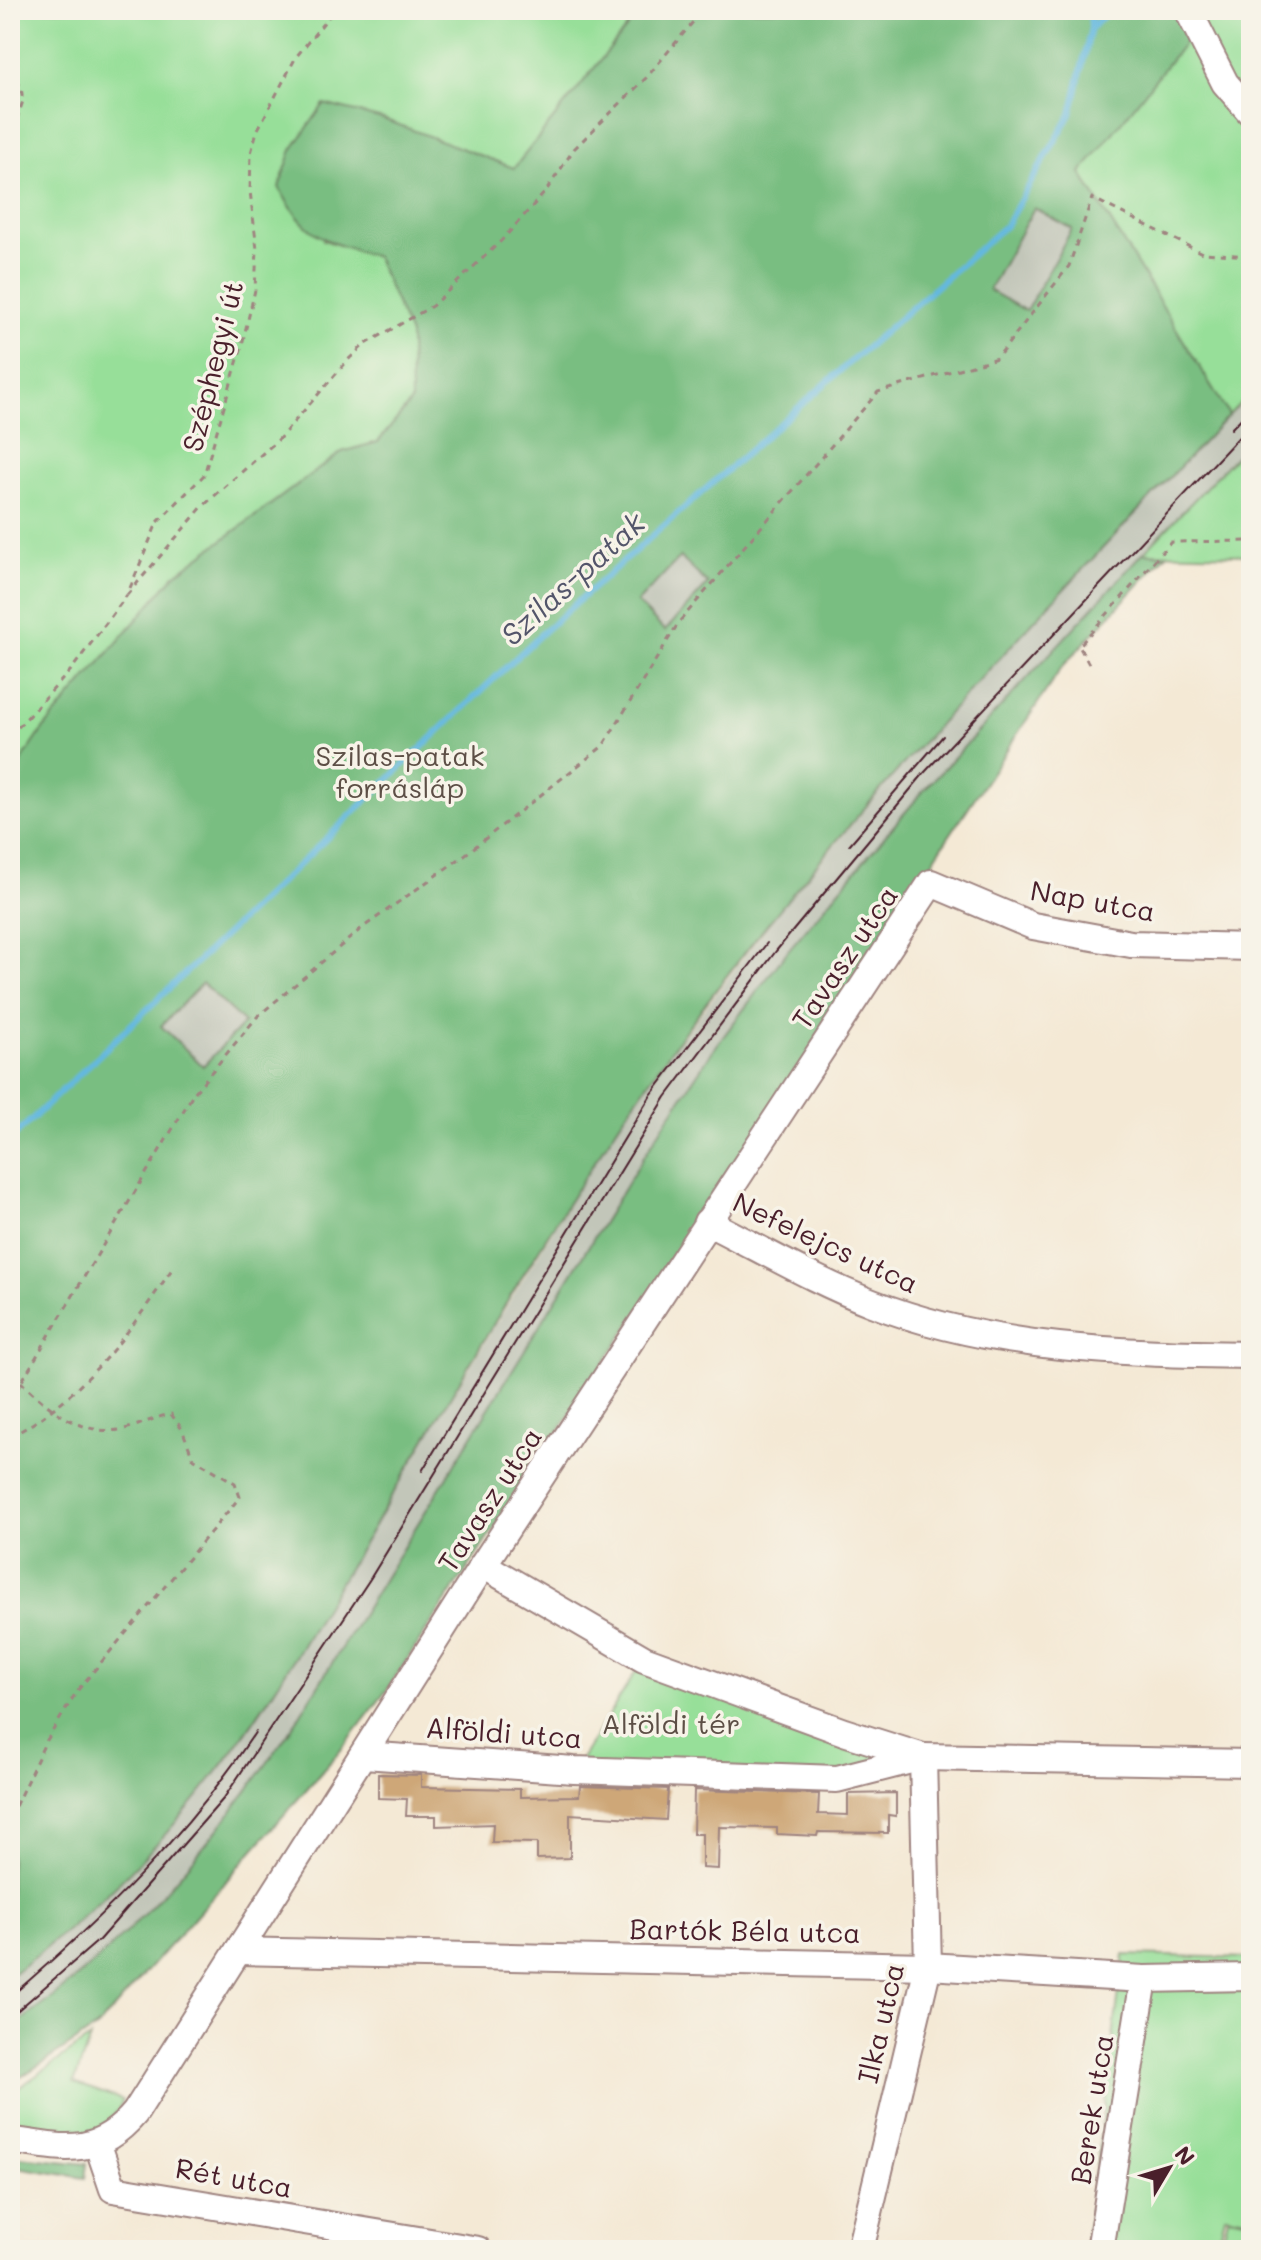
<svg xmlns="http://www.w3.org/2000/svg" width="1261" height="2260" font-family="Mali,sans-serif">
<rect width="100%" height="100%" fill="#f7f3e8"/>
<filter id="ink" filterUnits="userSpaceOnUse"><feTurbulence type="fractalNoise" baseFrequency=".0125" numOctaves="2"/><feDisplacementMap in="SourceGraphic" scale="16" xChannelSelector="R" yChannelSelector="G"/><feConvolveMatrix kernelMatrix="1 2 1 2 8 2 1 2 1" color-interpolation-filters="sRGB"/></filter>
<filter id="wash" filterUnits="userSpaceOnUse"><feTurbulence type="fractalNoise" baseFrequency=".006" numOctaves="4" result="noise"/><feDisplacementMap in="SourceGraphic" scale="32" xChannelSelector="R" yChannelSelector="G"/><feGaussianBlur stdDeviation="1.8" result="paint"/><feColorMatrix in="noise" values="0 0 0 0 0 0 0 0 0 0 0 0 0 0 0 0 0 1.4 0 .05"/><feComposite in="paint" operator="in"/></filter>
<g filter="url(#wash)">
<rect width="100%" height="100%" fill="#f4e9d5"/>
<!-- industrial -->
<g fill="#c2c6b9">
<polygon points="1035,208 1072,229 1025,312 988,291"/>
<polygon points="1251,392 1251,440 925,789 789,949 711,1053 657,1135 297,1720 238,1807 141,1918 97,1961 52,2000 10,2028 10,1976 112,1889 171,1828 213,1778 273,1691 595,1161 659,1068 787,901 950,710"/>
<polygon points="680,557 708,584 665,631 636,603"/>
<polygon points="202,982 244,1023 203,1067 161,1026"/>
</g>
<!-- green -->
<g fill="#97df99" stroke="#707f62" stroke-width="2">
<polygon points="10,10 641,10 514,169 383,119 323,240 376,257 410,335 412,402 378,442 342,452 175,575 44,728 10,778"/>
<polygon points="1210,10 1251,10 1251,392 1229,415 1081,173"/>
<polygon points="1251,440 1251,555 1143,553"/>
<polygon points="644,1659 923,1757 837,1779 574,1770"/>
<polygon points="1124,1955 1251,1958 1251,2220 1225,2215 1217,2250 1085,2250"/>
<path d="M90 2038 74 2083 123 2100C102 2149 52 2134 10 2130V2094Z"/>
<polygon points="1228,2217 1251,2221 1251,2250 1220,2250"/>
</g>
<!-- forest -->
<g fill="#79be81" stroke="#626e56" stroke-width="2" fill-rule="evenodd">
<path d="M641 10H1210L1081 173 1229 415C1005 652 773 886 595 1161 514 1286 439 1417 362 1546 313 1625 268 1708 210 1781 153 1854 84 1920 10 1976V778L44 728 175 575 342 452 378 442 411 402 410 335 376 257C324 240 305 238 279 187L292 150 324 104 383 119 514 168ZM1034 208 1072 229 1026 311 989 290ZM680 557 708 584 665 631 637 603ZM202 983 244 1023 203 1066 161 1026Z"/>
<path d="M1143 553 1166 555 1062 667 936 856 920 888 387 1690 340 1751 98 2027 10 2084V2028C129 1948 218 1837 297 1720L657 1135 711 1053 789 949 925 789Z"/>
<polygon points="10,2156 87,2164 85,2178 10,2166"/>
</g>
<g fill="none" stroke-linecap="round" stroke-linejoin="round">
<!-- stream -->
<g stroke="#63b8df" stroke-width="6">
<polyline points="1091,28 1110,10"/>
<polyline points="10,1140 543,632 1006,225 1071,114 1091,28 1090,10"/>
</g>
</g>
<g id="blocks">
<!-- building -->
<g fill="#cea778">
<polygon points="378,1774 421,1775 421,1787 520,1789 520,1797 579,1796 580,1786 668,1789 666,1820 570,1814 570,1858 537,1859 537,1843 492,1842 493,1824 436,1826 436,1816 406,1816 407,1799 378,1798"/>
<polygon points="694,1790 819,1794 818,1814 848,1815 848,1794 896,1793 896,1816 888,1815 888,1833 818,1832 817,1836 777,1834 777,1828 719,1827 718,1869 702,1868 702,1834 693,1834"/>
</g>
</g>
</g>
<g filter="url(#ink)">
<use href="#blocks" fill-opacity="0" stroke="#9f8480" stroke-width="2"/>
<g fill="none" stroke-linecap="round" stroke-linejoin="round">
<defs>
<g id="minor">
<polyline points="1188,10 1225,83 1251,113"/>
<path d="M707 1222C761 1249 815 1281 872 1303 992 1350 1123 1353 1251 1355"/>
<polyline points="483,1565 644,1659 844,1732 923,1757"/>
<polyline points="364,1755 574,1770 837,1779 923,1757 1251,1763"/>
<polyline points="238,1951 928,1966 1144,1979 1251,1977"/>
<path d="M10 2140C63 2148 97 2158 135 2113L483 1565 931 883 1033 926 1131 944 1251 947"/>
<polyline points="98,2145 113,2189 478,2250"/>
<polyline points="860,2250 928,1966 923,1757"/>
<polyline points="1100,2250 1144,1979"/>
</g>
</defs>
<!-- minor casing -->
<use href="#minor" stroke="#9f8480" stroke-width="30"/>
<!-- path -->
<g stroke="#9f8480" stroke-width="3" stroke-dasharray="6 6" stroke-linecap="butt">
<polyline points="10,49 21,10"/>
<polyline points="10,70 21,87 23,101 10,139"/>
<polyline points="130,588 157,523 204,475 241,349 255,290 257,249 250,191 251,153 257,131 296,57 334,10"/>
<polyline points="127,595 203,506 279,439 350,358 364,345 432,306 502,240 546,191 574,149 646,78 703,10"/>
<polyline points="1089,664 1079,646 1171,542 1251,541"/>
<polyline points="10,736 71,670 127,595"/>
<polyline points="10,1401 194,1093 257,1017 362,928 462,857 603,746 679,622 878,392 997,358 1069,266 1092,198 1202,253 1251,256"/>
<path d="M10 1437C82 1398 127 1336 172 1269"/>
<path d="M10 1817 44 1745 77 1691 240 1497 235 1483 193 1458 182 1429 171 1414C154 1417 140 1426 124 1429 83 1438 48 1408 21 1382"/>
</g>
<!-- minor -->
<use href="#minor" stroke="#fff" stroke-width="26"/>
<!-- tram -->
<g stroke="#4a1f2b" stroke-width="2">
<polyline points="1231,429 1251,408"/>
<polyline points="849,845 943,736"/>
<polyline points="422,1471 651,1095 767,943"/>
<path d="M10 1997C102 1918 189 1833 256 1731"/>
<polyline points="10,2017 99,1940 224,1798 370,1579 666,1097 776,951 925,772 1251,424"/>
</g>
</g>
</g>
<g text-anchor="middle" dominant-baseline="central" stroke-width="7" stroke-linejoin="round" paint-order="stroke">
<!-- street labels -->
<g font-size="28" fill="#4a1f2b" stroke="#f7f3e8">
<text transform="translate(212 366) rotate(-76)">Széphegyi út</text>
<text transform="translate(1093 900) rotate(10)">Nap utca</text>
<text transform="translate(844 957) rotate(-56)">Tavasz utca</text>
<text transform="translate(826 1242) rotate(25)">Nefelejcs utca</text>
<text transform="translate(489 1499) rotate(-57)">Tavasz utca</text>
<text transform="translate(504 1732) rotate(4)">Alföldi utca</text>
<text transform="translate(745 1930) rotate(1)">Bartók Béla utca</text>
<text transform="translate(880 2023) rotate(-77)">Ilka utca</text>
<text transform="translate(1091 2109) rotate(-81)">Berek utca</text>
<text transform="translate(234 2177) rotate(10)">Rét utca</text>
</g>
<!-- park labels -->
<g font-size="28" fill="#5d4f46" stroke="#f7f3e8">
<text x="400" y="755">Szilas-patak<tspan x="400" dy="32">forrásláp</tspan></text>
<text x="671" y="1723">Alföldi tér</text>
</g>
<!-- water labels -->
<g font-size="30" font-style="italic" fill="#53556a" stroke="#f7f3e8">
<text transform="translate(572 578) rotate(-42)">Szilas-patak</text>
</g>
</g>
<!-- margin -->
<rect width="1261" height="2260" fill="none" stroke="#f7f3e8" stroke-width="40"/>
<!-- north arrow -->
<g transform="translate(1169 2168) rotate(52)" stroke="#f7f3e8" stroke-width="6" paint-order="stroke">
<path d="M0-6L14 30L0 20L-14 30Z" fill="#4a1f2b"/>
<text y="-12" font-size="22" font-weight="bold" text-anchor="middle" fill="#4a1f2b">N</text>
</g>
</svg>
